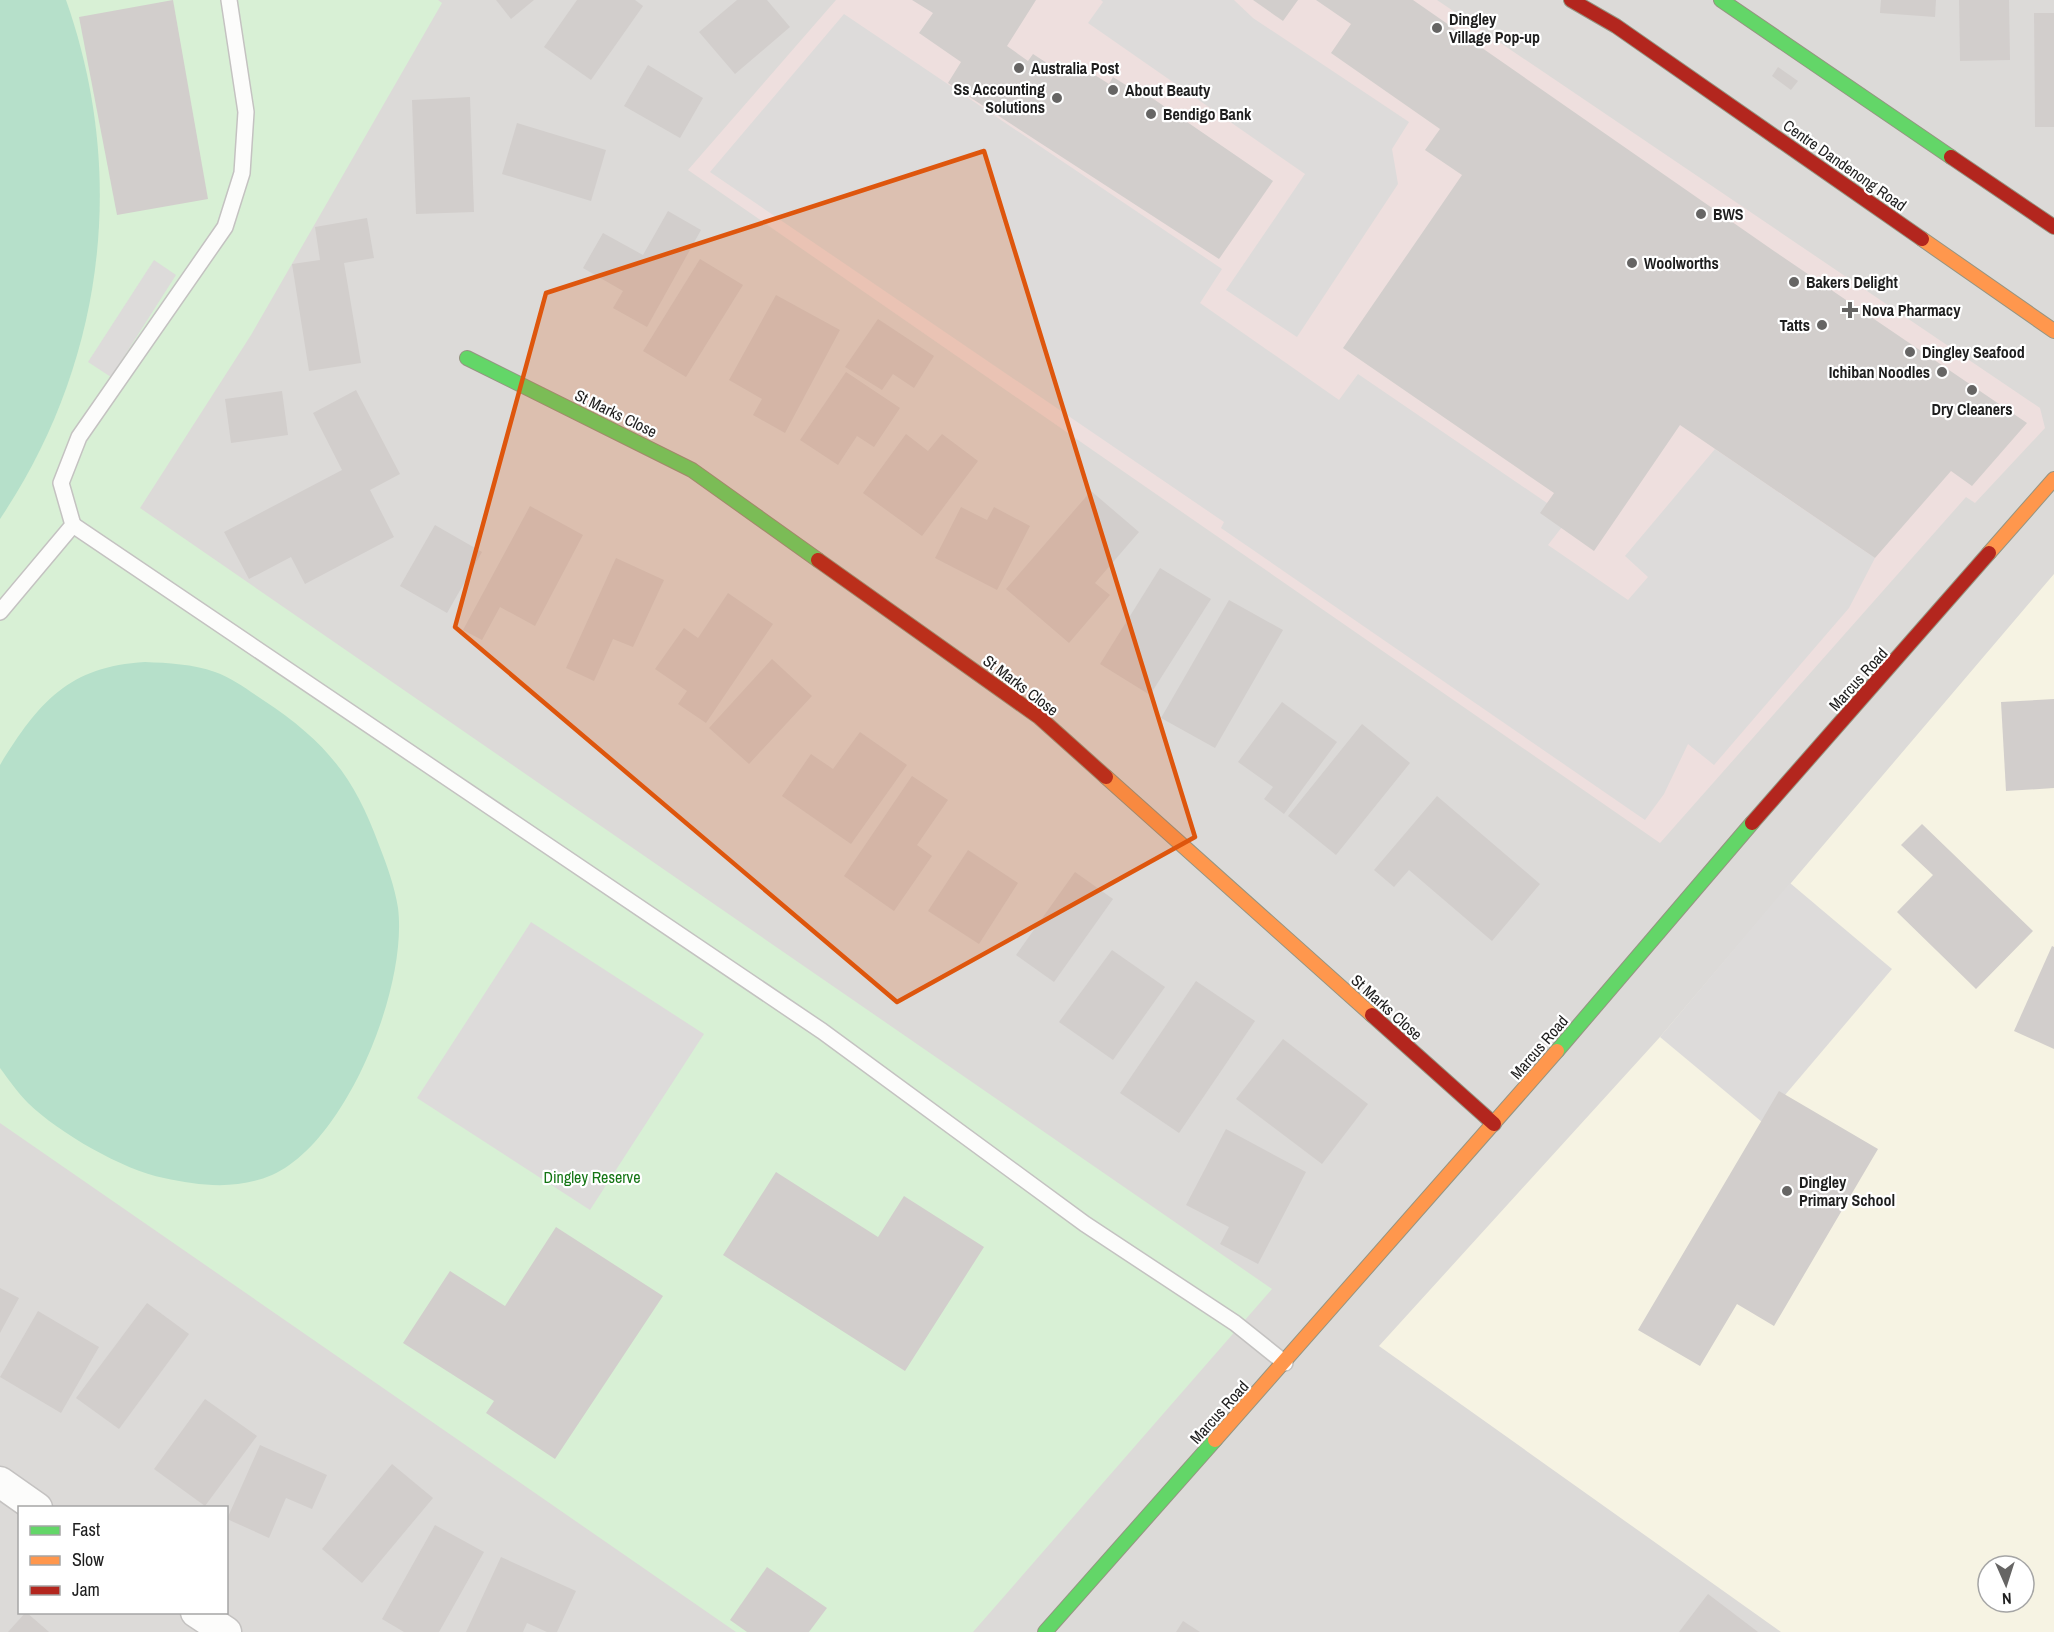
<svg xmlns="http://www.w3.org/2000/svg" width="2054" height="1632" font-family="'Archivo Narrow',sans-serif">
<rect width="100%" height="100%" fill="#edeae7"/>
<!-- residential -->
<path fill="#dcdad8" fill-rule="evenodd" d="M0 0H2054V1632H0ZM20 1508H226V1612H20ZM1988 1566H2024V1602H1988Z"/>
<!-- commercial -->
<polygon fill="#eedfde" points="836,0 1437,0 2040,408 2045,428 1975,503 1966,497 1660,843 688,170"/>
<!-- education -->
<path fill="#f6f3e3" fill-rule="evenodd" d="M2054 574V1632H1781L1379 1346 1660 1037ZM1988 1566H2024V1602H1988Z"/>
<!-- park -->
<polygon fill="#d8f0d5" points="0,0 438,0 442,3 251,335 140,508 1272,1289 973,1632 736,1632 0,1123"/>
<!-- pitch -->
<g fill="#b6e0ca">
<path d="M0 0H66C128 176 104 364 0 519Z"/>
<path d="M145 662C168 663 193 664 215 672 232 678 248 690 263 700 325 741 354 776 379 845 387 865 395 888 398 908 408 986 347 1142 272 1175 237 1190 200 1186 164 1178 123 1170 59 1133 28 1103 18 1093 9 1080 0 1068V765C38 703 69 666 145 662Z"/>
</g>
<!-- parking -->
<g fill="#dddbda">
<polygon points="1101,0 1234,0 1253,18 1409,122 1392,149 1398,184 1297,337 1226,290 1305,174 1088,23 1103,2"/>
<polygon points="844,14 1222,269 1200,303 1339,400 1358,374 1569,518 1548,545 1628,600 1648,577 1625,556 1715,449 1875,558 1849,608 1714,765 1688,744 1664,794 1645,820 1221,528 1224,522 710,172"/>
<polygon points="154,260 176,275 111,377 88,362"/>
<polygon points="1790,883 1892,969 1762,1122 1660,1037"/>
<polygon points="531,922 704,1034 590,1210 417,1098"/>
</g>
<!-- building -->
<g fill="#d2cecc">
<polygon points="173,0 208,199 117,215 79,17"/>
<polygon points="496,0 534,0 511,19"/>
<polygon points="577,0 635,0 643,6 591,80 544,47"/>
<polygon points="737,0 767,0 790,27 735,74 699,32"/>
<polygon points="912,0 1036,0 1007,46 1028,61 1033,54 1056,69 1060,61 1082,76 1087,70 1109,84 1113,77 1137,92 1139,89 1273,181 1219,259 948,83 961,62 919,33 933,13"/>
<polygon points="1253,0 1298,0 1283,21"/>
<polygon points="1316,0 1413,0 1774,251 2027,423 1972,486 1951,471 1875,558 1680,425 1594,551 1540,513 1554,493 1343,348 1462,175 1425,150 1440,129 1331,53 1351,24"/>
<polygon points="1881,0 1936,0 1935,17 1880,13"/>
<polygon points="1959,0 2009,0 2010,60 1960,61"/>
<polygon points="2034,13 2054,13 2054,127 2035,127"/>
<polygon points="648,65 703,98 680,138 624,106"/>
<polygon points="1778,67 1798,81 1791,90 1772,76"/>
<polygon points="470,97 474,212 416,214 412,100"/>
<polygon points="517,123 606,150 591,201 502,174"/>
<polygon points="668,211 701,230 647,327 613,308 623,291 583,268 603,233 643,255"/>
<polygon points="367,218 374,258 344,263 361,363 309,371 292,264 320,260 315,227"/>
<polygon points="700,259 743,285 686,377 643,351"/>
<polygon points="776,295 840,330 785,433 753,415 762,399 729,380"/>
<polygon points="878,319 934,356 914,388 893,374 882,390 845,367"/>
<polygon points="846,372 900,408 874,447 857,436 838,465 800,440"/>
<polygon points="356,390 400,474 370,490 394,537 305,584 291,557 249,579 224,532 342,470 313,413"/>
<polygon points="282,391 288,435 231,443 225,399"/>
<polygon points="906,434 928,451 942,434 978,461 922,536 863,493"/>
<polygon points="1091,491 1139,532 1095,583 1110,595 1069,643 1006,589"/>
<polygon points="530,506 583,535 535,626 500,607 482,640 463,630"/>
<polygon points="961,507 987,520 994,507 1030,526 997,590 935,558"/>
<polygon points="435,525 482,552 447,613 400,586"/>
<polygon points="616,558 664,580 633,647 613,639 594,681 566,668"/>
<polygon points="1160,568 1211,599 1150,695 1100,664"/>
<polygon points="728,593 773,624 706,723 678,704 687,691 655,669 684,628 698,638"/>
<polygon points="1229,600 1283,630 1215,748 1161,718"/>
<polygon points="772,659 812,696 749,764 709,728"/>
<polygon points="2054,699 2054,788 2006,791 2001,702"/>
<polygon points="1282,702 1337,742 1284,814 1264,799 1273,787 1238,762"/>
<polygon points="1362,724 1410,763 1336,855 1288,816"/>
<polygon points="860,732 907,765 851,844 782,796 811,754 833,769"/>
<polygon points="912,776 948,800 917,845 932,856 894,911 844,876"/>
<polygon points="1437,796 1540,884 1492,941 1409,870 1394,887 1374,870"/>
<polygon points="1922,824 2033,931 1976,989 1897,912 1933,875 1901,845"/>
<polygon points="968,850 1018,883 979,944 928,911"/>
<polygon points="1075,872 1113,899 1054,982 1016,955"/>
<polygon points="2052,946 2054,947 2054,1049 2014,1031"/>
<polygon points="1112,950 1165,987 1113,1060 1059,1022"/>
<polygon points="1196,981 1255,1021 1179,1133 1120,1093"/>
<polygon points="1283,1039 1368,1104 1322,1164 1236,1099"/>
<polygon points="1779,1091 1878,1149 1774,1326 1737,1304 1700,1366 1638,1330"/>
<polygon points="1226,1129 1306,1172 1258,1264 1220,1244 1229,1227 1186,1205"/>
<polygon points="776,1172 878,1237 904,1196 984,1247 905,1371 723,1255"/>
<polygon points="556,1227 663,1296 555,1459 486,1413 494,1401 403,1343 450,1271 505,1306"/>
<polygon points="0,1288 19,1298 0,1333"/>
<polygon points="147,1303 189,1334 119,1429 76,1398"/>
<polygon points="38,1311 99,1347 61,1413 0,1377"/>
<polygon points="205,1399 257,1436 205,1506 154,1469"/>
<polygon points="260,1445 327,1475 312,1509 286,1498 269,1538 227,1519"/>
<polygon points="392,1464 433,1498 362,1583 322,1549"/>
<polygon points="435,1525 484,1552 439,1632 404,1632 382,1619"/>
<polygon points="501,1557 576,1591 557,1632 547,1632 527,1623 523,1632 466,1632"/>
<polygon points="767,1567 827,1608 809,1632 747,1632 730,1620"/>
<polygon points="1708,1594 1758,1632 1679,1632"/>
<polygon points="26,1612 49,1632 8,1632"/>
<polygon points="1183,1621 1200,1632 1176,1632"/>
</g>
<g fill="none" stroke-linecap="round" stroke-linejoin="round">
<defs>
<g id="lane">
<polyline points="73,525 822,1031 1085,1224 1235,1323 1285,1363"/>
<polyline points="0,612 73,525 61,483 79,437 225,227 242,173 246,112 229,0"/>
</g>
<g id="street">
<polyline points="0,1482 37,1508"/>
<polyline points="196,1612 226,1632"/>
</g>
<g id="fast">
<polyline points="1721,0 1951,157"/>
<polyline points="467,358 692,470 818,560"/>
<polyline points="1557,1051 1752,823"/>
<polyline points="1045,1632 1215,1440"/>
</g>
<g id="slow">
<polyline points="1922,239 2054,331"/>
<polyline points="1989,553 2054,479"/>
<polyline points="1106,777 1372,1015"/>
<polyline points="1215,1440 1557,1051"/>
</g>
<g id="jam">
<polyline points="1571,0 1616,26 1922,239"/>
<polyline points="1951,157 2054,227"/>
<polyline points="818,560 1039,717 1106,777"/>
<polyline points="1752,823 1989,553"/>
<polyline points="1372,1015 1494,1124"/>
</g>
</defs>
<!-- lane casing -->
<use href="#lane" stroke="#c4c2c1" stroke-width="18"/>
<!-- street casing -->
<use href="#street" stroke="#c4c2c1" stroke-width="33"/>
<!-- fast casing -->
<use href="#fast" stroke="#959481" stroke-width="16"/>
<!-- slow casing -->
<use href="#slow" stroke="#959481" stroke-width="16"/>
<!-- jam casing -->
<use href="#jam" stroke="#959481" stroke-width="16"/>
<!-- lane -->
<use href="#lane" stroke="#fcfcfb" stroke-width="15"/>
<!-- street -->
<use href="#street" stroke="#fcfcfb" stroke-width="30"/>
<!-- fast -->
<use href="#fast" stroke="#63d668" stroke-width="14"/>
<!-- slow -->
<use href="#slow" stroke="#ff974d" stroke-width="14"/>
<!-- jam -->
<use href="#jam" stroke="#b3261e" stroke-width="14"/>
</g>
<!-- marked area -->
<path fill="#de560d" fill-opacity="0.2" stroke="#de560d" stroke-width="4.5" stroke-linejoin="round" d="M984 151 1195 837 897 1002 455 627 546 293Z"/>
<!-- markers -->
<g fill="#666564" stroke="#fff" stroke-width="2">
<circle cx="1437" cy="28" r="6"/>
<circle cx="1019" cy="68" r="6"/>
<circle cx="1113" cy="90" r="6"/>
<circle cx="1057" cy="98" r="6"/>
<circle cx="1151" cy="114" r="6"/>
<circle cx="1701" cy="214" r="6"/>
<circle cx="1632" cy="263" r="6"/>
<circle cx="1794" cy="282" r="6"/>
<path d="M1847 301h6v6h6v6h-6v6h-6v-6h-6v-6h6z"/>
<circle cx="1822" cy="325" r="6"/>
<circle cx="1910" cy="352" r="6"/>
<circle cx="1942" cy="372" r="6"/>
<circle cx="1972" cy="390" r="6"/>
<circle cx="1787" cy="1191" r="6"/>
</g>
<g text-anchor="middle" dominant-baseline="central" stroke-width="4.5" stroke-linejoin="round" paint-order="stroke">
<!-- poi labels -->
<g font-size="16" font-weight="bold" fill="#1e1e1e" stroke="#fff" text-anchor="start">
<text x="1449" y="19">Dingley<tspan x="1449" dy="18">Village Pop-up</tspan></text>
<text x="1031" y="68">Australia Post</text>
<text x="1045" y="89" text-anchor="end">Ss Accounting<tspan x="1045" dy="18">Solutions</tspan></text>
<text x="1125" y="90">About Beauty</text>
<text x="1163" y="114">Bendigo Bank</text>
<text x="1713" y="214">BWS</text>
<text x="1644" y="263">Woolworths</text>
<text x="1806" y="282">Bakers Delight</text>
<text x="1862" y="310">Nova Pharmacy</text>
<text x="1810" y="325" text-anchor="end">Tatts</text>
<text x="1922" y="352">Dingley Seafood</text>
<text x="1930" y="372" text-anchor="end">Ichiban Noodles</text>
<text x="1972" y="409" text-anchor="middle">Dry Cleaners</text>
<text x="1799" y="1182">Dingley<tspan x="1799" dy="18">Primary School</tspan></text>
</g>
<!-- street labels -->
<g font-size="16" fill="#1e1e1e" stroke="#fff">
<text transform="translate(1845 165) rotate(35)">Centre Dandenong Road</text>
<text transform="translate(616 413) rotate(26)">St Marks Close</text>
<text transform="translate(1858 679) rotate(-48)">Marcus Road</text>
<text transform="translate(1021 685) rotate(37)">St Marks Close</text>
<text transform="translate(1387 1007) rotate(42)">St Marks Close</text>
<text transform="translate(1539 1047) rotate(-49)">Marcus Road</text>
<text transform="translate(1219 1412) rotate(-48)">Marcus Road</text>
</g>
<!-- park labels -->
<g font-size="16" fill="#147514" stroke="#fff">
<text x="592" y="1177">Dingley Reserve</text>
</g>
</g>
<!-- legend -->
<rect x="18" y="1506" width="210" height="108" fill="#ffffff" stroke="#a5a5a5" stroke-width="1.5"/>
<rect x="30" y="1526" width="30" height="9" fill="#63d668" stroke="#a5a5a5" stroke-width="1.5"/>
<text x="72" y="1536" font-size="18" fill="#1e1e1e">Fast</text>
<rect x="30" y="1556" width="30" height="9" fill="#ff974d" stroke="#a5a5a5" stroke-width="1.5"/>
<text x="72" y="1566" font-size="18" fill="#1e1e1e">Slow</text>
<rect x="30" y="1586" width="30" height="9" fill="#b3261e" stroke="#a5a5a5" stroke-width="1.5"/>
<text x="72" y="1596" font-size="18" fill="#1e1e1e">Jam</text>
<!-- north arrow -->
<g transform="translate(2006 1584) rotate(177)"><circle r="28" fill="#ffffff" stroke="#a5a5a5" stroke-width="1.5"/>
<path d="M0-4.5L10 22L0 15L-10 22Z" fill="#666564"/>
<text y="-9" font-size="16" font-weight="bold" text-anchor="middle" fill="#1e1e1e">N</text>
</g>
</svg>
